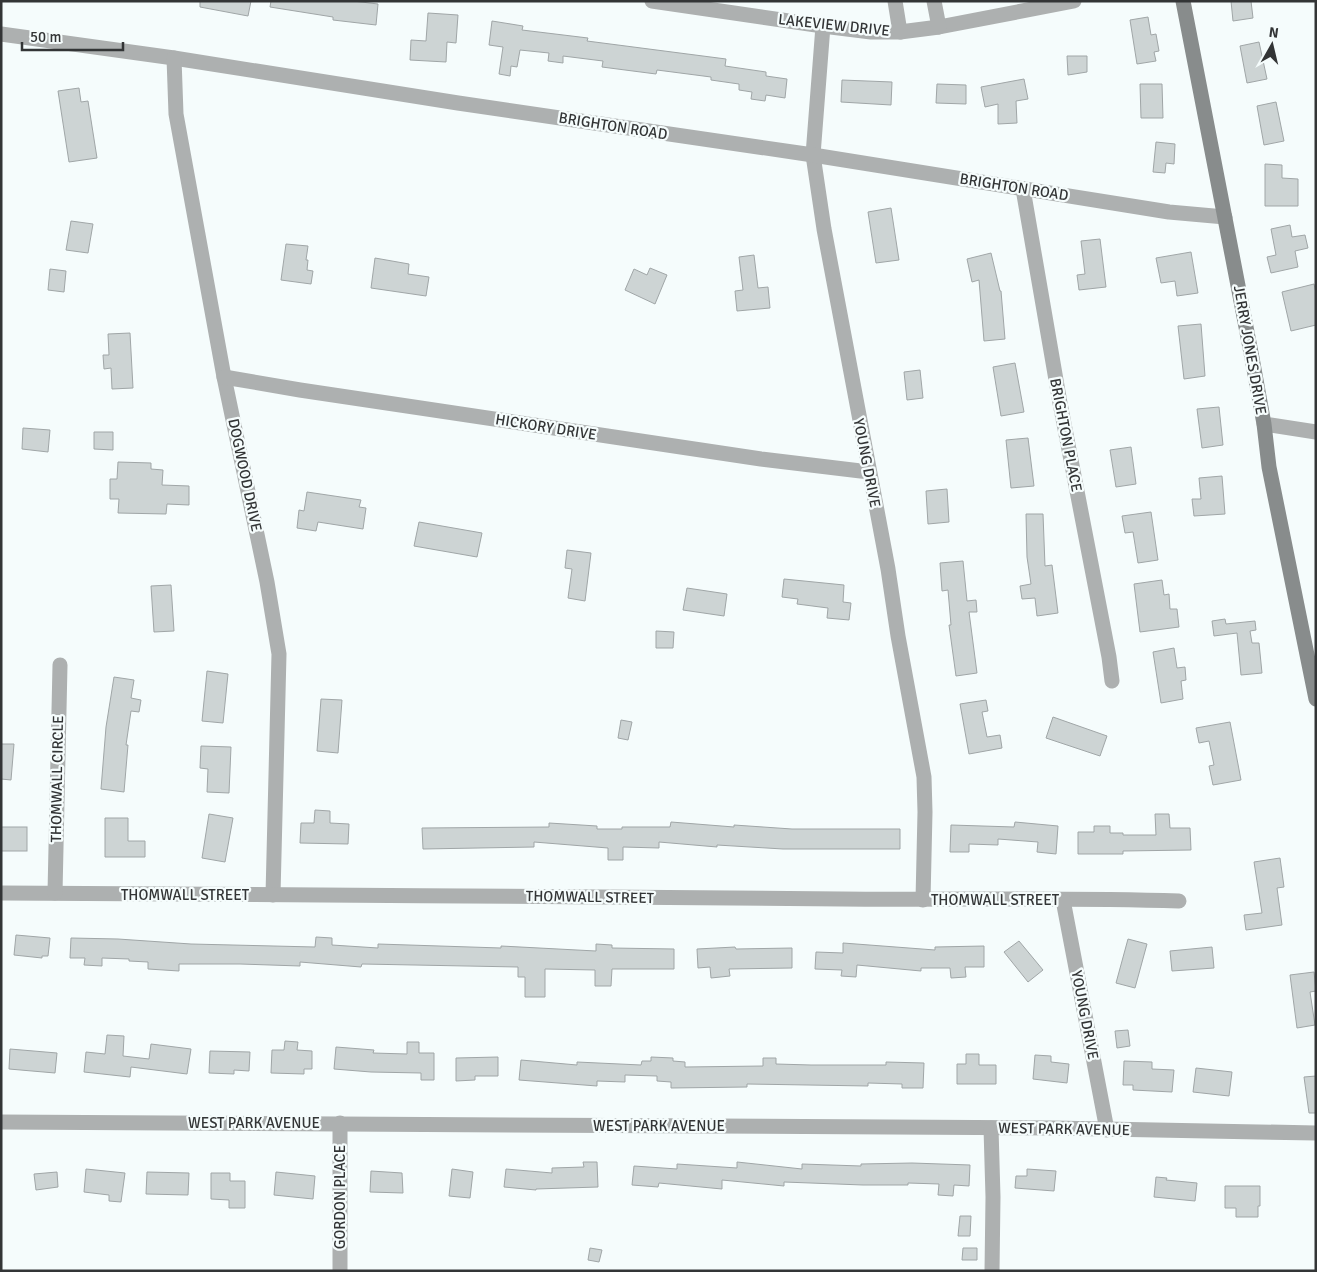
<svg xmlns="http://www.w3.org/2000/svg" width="1317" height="1272" font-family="Signika,sans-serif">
<rect width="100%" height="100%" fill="#f5fcfc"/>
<!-- building -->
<g fill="#cdd4d4" stroke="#a0a6a7">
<polygon points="200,1 251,1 248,16 200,7"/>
<polygon points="271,1 353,1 378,4 376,25 333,20 333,17 270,7"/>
<polygon points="1231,1 1251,1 1253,18 1233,21"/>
<polygon points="428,13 458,15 456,43 447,42 446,62 410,60 411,40 426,41"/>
<polygon points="1148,17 1151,35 1156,34 1159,51 1154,52 1156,61 1137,64 1130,20"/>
<polygon points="492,21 523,26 522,30 588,38 587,41 726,59 725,66 766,72 766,76 787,79 785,98 766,95 765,101 751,99 752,92 739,90 739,84 711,80 711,77 657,70 656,74 602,67 603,61 563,56 563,63 548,61 549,53 520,50 517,67 511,66 510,76 499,74 503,47 489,45"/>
<polygon points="1259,42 1267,79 1247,83 1240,46"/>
<polygon points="1067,56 1087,56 1087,72 1068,75"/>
<polygon points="1024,79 1028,99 1016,101 1017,123 998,124 998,104 985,107 981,87"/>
<polygon points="842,80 892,82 891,105 841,102"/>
<polygon points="937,84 966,85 966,104 936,103"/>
<polygon points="1140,84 1162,84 1163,118 1141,118"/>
<polygon points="79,88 81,102 88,101 97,158 69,162 58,91"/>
<polygon points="1276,102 1284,141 1264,145 1257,106"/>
<polygon points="1156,142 1175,144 1174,164 1166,163 1165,173 1153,172"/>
<polygon points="1265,164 1282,165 1282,178 1298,179 1298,206 1265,206"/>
<polygon points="891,208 899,260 876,263 868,212"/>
<polygon points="71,221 93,224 88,253 66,250"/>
<polygon points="1290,225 1292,237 1305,235 1308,248 1295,251 1298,267 1271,273 1267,257 1276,255 1271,229"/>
<polygon points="1100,239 1106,287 1079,290 1077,275 1085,274 1081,241"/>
<polygon points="286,244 308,246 306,260 308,260 307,270 313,271 311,284 281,280"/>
<polygon points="1191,252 1198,293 1177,296 1175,281 1161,283 1156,258"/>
<polygon points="991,253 1000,291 1001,291 1005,339 984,341 979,280 972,282 967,259"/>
<polygon points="754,255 758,288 768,287 770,308 737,311 735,291 743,290 739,257"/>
<polygon points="375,258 409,264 408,274 429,277 426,296 371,288"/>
<polygon points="650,268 667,275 655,304 625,290 634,269 647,275"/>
<polygon points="50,269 66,271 64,292 48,290"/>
<polygon points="1314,284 1316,293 1316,325 1291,331 1282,292"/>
<polygon points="1201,324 1205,376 1184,379 1178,326"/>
<polygon points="130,333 133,388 112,389 111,368 104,369 103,355 109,355 108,334"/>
<polygon points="1015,363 1024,412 1001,416 993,367"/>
<polygon points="920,370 923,398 907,400 904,372"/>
<polygon points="1219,407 1223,445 1202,448 1197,409"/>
<polygon points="23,428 50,430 48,452 22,449"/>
<polygon points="94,432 113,432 113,450 94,449"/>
<polygon points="1028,438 1034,486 1011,488 1006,440"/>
<polygon points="1131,447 1136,484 1116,487 1110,450"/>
<polygon points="118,462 151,463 151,469 163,470 162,485 189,486 189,505 167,504 166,514 118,513 119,499 110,499 110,479 117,479"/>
<polygon points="1222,476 1225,514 1194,516 1192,499 1201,499 1199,478"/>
<polygon points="947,489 949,522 928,524 926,491"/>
<polygon points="307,492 361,500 359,507 366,508 363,529 318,522 316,531 297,528 299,510 304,511"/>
<polygon points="1151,512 1158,560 1138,563 1133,532 1125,533 1122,516"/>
<polygon points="1026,514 1043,514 1045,566 1052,565 1058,613 1037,616 1035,598 1022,599 1020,586 1031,584 1027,557"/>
<polygon points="419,522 482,533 477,557 414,546"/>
<polygon points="567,550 591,553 585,601 568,598 572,569 565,568"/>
<polygon points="963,561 967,601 976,600 977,612 969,612 977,673 956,676 949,625 951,625 948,590 942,591 940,563"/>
<polygon points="784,579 844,585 843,602 851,603 849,620 827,618 828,608 797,604 798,599 782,597"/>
<polygon points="1162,580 1164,595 1169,594 1170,609 1177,609 1179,627 1140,632 1134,584"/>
<polygon points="171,585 174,631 154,632 151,586"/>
<polygon points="687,588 727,594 724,616 683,610"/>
<polygon points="1225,619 1226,624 1255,621 1256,630 1250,631 1252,643 1259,643 1262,673 1241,675 1237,633 1214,636 1212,621"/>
<polygon points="656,631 674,632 673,648 656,648"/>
<polygon points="1174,648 1177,668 1185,667 1186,680 1181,681 1183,699 1161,703 1153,652"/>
<polygon points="207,671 228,674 223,723 202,721"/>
<polygon points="114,677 134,680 131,698 141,700 139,712 131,711 126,745 128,745 124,792 101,789 106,727"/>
<polygon points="321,699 342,700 338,753 317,751"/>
<polygon points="986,700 988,711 982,712 987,737 1000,735 1002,748 969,754 960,704"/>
<polygon points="1053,717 1107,736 1100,756 1046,738"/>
<polygon points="621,720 632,722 628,740 618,738"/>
<polygon points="1230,722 1241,780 1213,785 1209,766 1214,765 1209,741 1199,743 1196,728"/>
<polygon points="1,744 14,744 11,780 1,779"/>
<polygon points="201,746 231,747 229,793 207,792 208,769 200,768"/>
<polygon points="315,810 330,811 330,823 349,824 348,844 300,843 301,823 314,823"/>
<polygon points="209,814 233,818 225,862 202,858"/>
<polygon points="1155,814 1169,814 1170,828 1190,828 1191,850 1123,851 1123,854 1078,854 1078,832 1094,832 1094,826 1110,826 1110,833 1123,833 1123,835 1156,835"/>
<polygon points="105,818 128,818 128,841 145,841 145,857 105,857"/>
<polygon points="671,822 734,827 734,825 792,829 900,829 900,849 783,849 717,845 717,847 659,842 659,848 623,847 623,860 608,860 608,848 534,842 534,847 423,849 422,828 549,827 549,823 597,826 597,829 622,829 622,827 670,827"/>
<polygon points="1015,822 1058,826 1056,854 1037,852 1038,842 998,839 998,845 969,844 969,852 950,852 951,825 1014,827"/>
<rect x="1" y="827" width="26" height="24"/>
<polygon points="1280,858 1284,887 1277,888 1282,925 1246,930 1244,915 1262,913 1254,862"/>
<polygon points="16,935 50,938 48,956 42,956 42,958 14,955"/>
<polygon points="316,937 332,938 332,945 378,948 378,944 501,948 501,946 596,951 596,944 612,945 612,948 674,949 674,969 612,969 611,986 595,986 595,970 545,969 545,997 525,997 525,977 518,977 518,967 362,964 361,967 300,962 300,966 240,964 179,964 179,971 148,969 148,962 129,961 129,959 102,958 102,966 84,965 85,958 70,958 71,938 118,939 191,944 315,947"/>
<polygon points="1128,939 1147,944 1135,988 1116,983"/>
<polygon points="1019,941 1043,970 1028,982 1004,952"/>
<polygon points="843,943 935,950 935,947 984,946 984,967 965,967 966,977 951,978 950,968 921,968 921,971 857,965 856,977 841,976 842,970 815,969 816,952 843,953"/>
<polygon points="735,947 736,949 792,948 792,968 729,969 730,976 711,978 710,967 698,968 697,949"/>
<polygon points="1212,947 1214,968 1172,971 1170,951"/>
<polygon points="1314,972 1316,991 1310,992 1315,1025 1297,1028 1290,975"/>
<polygon points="1128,1030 1130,1046 1117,1048 1115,1031"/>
<polygon points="107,1035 124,1036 123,1056 149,1059 151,1044 191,1049 187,1074 131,1067 130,1077 84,1072 86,1052 105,1054"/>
<polygon points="285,1041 298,1042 297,1050 312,1051 312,1069 304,1069 304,1074 271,1073 272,1050 284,1050"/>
<polygon points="407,1042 419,1042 419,1053 434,1053 434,1080 421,1080 421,1073 371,1072 334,1069 336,1047 374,1050 373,1053 407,1054"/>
<polygon points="10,1049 57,1053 55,1073 9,1069"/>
<polygon points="210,1051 250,1052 249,1071 234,1070 234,1074 209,1073"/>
<polygon points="966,1054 979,1054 979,1065 996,1065 996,1084 957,1084 957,1064 966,1064"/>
<polygon points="1035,1055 1051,1056 1051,1062 1069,1064 1067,1083 1033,1079"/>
<polygon points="498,1057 498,1076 475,1076 475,1080 456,1081 456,1058"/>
<polygon points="651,1057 673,1058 673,1061 685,1062 685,1067 763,1066 763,1058 776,1058 776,1064 811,1065 886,1065 886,1062 924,1063 923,1088 902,1088 902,1084 868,1083 868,1086 747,1084 747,1087 671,1088 671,1082 657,1081 657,1076 625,1075 625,1082 597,1081 597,1086 519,1080 521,1060 577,1065 577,1062 641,1065 642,1061 651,1061"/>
<polygon points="1124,1061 1152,1062 1152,1069 1174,1070 1172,1092 1133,1090 1133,1085 1123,1085"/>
<polygon points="1196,1068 1232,1072 1229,1096 1193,1092"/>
<polygon points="1316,1076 1316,1113 1309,1113 1304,1077"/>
<polygon points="583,1162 597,1162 598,1187 536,1189 536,1190 504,1187 506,1169 552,1173 552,1168 584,1167"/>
<polygon points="737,1162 802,1169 802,1164 861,1166 861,1164 912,1163 970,1165 969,1186 954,1185 953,1196 938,1195 939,1184 908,1183 908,1185 863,1185 784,1182 784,1186 722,1180 722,1189 659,1183 658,1187 632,1185 634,1166 677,1169 677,1164 737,1168"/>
<polygon points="86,1169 125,1173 121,1202 109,1201 109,1195 84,1192"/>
<polygon points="452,1169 473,1172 470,1198 449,1196"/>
<polygon points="1027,1169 1056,1171 1054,1191 1015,1188 1016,1176 1027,1176"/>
<polygon points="371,1171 402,1173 403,1193 370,1192"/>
<polygon points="57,1172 58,1187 36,1190 34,1174"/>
<polygon points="147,1172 189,1173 188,1195 146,1194"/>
<polygon points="276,1172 315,1176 313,1199 274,1195"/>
<polygon points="211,1173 230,1173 230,1181 245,1181 245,1208 229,1208 229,1200 211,1199"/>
<polygon points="1156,1177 1167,1178 1166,1180 1197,1183 1195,1201 1154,1197"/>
<polygon points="1225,1186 1260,1186 1260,1206 1258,1206 1258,1217 1236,1217 1236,1208 1225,1208"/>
<polygon points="960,1216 971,1216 970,1236 958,1236"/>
<polygon points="590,1248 602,1250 599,1262 588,1260"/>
<polygon points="963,1248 977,1248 977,1260 962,1260"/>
</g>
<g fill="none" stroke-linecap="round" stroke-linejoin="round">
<!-- street -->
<g stroke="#adb0b0" stroke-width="15">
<polyline points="652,1 823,26 871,32 900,32 939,27 1074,1"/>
<polyline points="895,1 900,32"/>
<polyline points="934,1 939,27"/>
<polyline points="823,26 813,155 824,229 888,569 898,636 924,777 925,812 923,900"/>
<polyline points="1,34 174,58 458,103 813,155 1169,212 1225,217"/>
<polyline points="174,58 176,114 224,377 267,582 279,654 273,895"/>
<polyline points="1023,189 1060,403 1109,657 1112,681"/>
<polyline points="224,377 300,390 761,459 869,472"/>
<polyline points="1264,424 1316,432"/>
<path d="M1 893C281 895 562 896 842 899 954 900 1067 897 1179 901"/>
<polyline points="55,893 60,665"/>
<polyline points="1063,900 1107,1130"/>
<polyline points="1,1122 1053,1128 1316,1133"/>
<polyline points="340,1123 340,1271"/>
<polyline points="991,1128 993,1197 992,1271"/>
</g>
<!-- secondary -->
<polyline stroke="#888c8c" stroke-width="15" points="1183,1 1252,358 1264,424 1269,467 1316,699"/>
</g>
<g text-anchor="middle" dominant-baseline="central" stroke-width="4.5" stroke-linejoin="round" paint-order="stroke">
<!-- street labels -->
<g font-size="15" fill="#333536" stroke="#f5fcfc">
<text transform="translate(834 25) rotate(6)">LAKEVIEW DRIVE</text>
<text transform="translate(613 126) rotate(9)">BRIGHTON ROAD</text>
<text transform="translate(1014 187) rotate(9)">BRIGHTON ROAD</text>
<text transform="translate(1250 350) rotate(80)">JERRY JONES DRIVE</text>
<text transform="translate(546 427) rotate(9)">HICKORY DRIVE</text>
<text transform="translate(1066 435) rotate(79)">BRIGHTON PLACE</text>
<text transform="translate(867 463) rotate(79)">YOUNG DRIVE</text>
<text transform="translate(245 475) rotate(78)">DOGWOOD DRIVE</text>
<text transform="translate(57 779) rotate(-89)">THOMWALL CIRCLE</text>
<text x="185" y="895">THOMWALL STREET</text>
<text transform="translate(590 897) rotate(1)">THOMWALL STREET</text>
<text x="995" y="900">THOMWALL STREET</text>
<text transform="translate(1085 1015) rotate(79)">YOUNG DRIVE</text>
<text x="254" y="1123">WEST PARK AVENUE</text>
<text x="659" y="1126">WEST PARK AVENUE</text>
<text transform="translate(1064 1129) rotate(1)">WEST PARK AVENUE</text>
<text transform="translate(340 1197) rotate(-90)">GORDON PLACE</text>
</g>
</g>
<!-- border -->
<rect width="1317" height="1272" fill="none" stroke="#333536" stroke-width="5"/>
<!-- north arrow -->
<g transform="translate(1272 45) rotate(8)" stroke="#f5fcfc" stroke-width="4" paint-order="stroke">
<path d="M0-4L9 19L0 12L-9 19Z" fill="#333536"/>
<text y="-8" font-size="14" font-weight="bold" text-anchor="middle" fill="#333536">N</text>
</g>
<!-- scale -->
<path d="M22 42v8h101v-8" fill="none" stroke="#333536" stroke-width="2.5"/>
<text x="30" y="42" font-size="15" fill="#333536" stroke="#f5fcfc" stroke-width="4" paint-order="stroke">50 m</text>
</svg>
